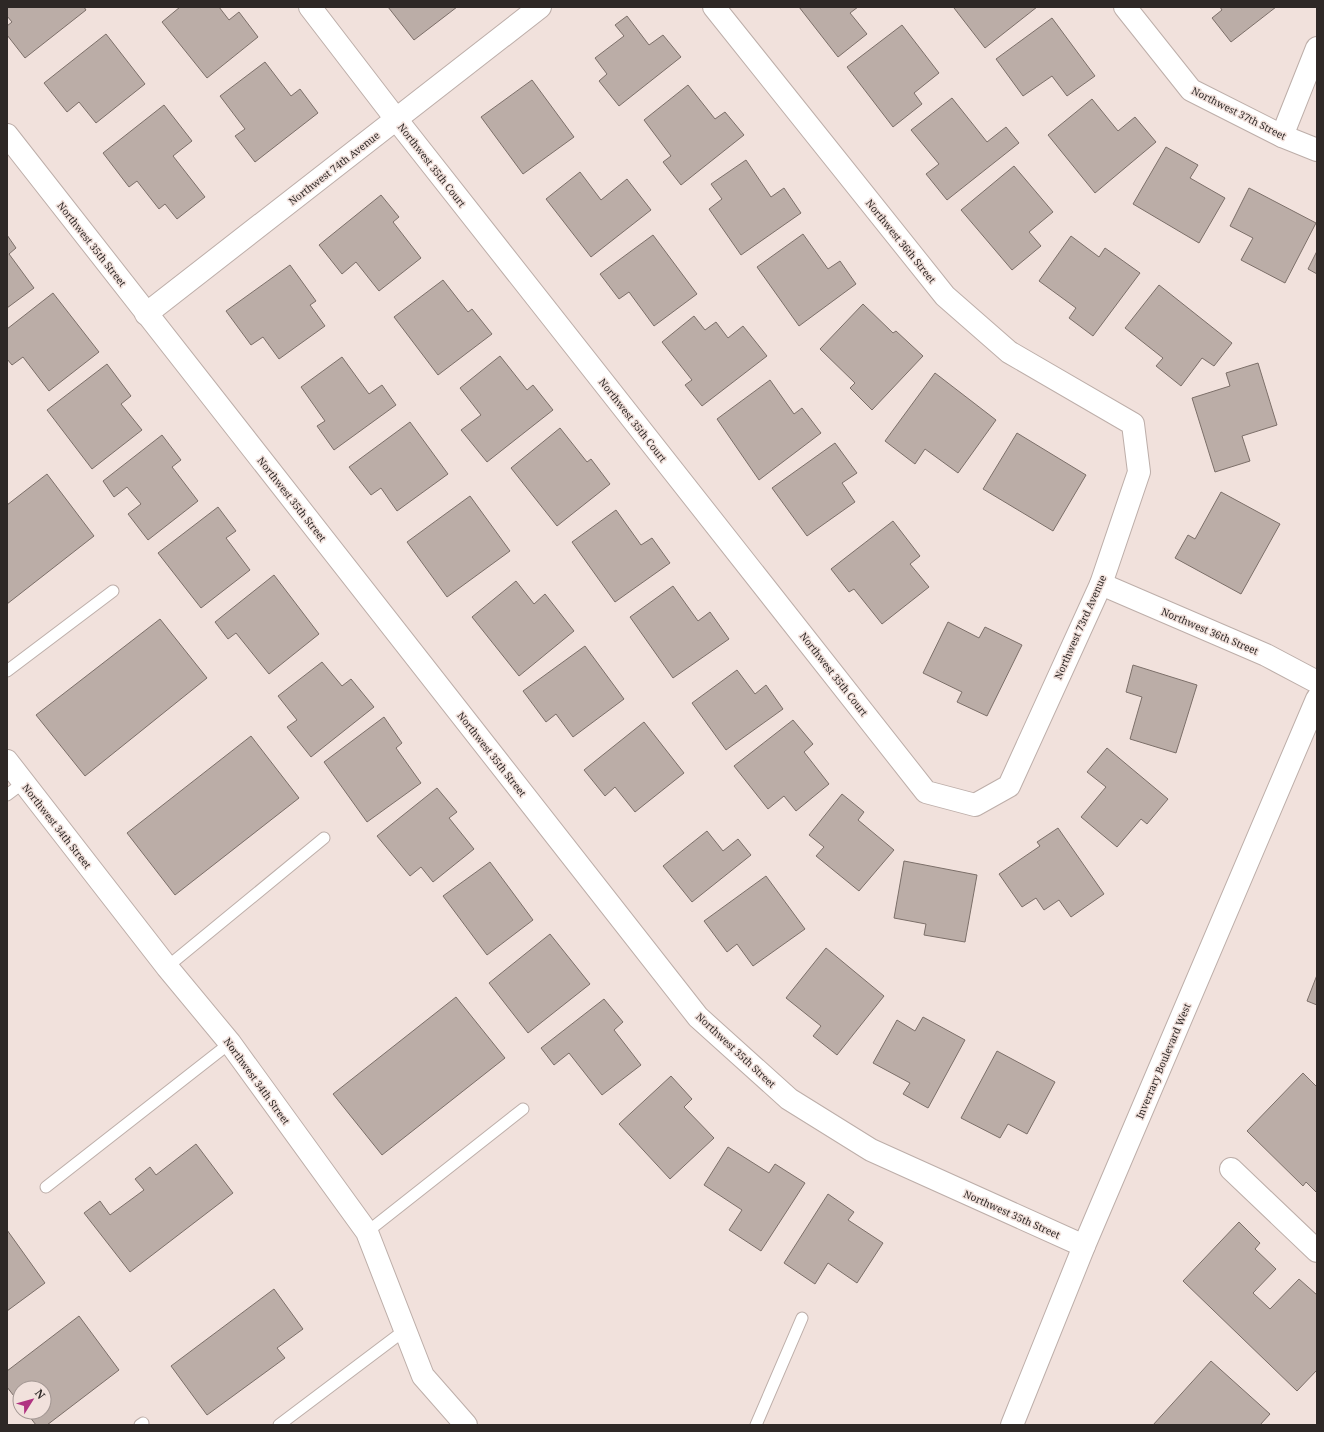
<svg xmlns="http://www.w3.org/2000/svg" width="1324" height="1432" font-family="'Noto Serif',serif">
<rect width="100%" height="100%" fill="#f1e1dc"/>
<!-- building -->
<g fill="#bbada7" stroke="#7c6f69">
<polygon points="7,7 84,7 86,10 25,58 7,35 7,26 12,22 7,16"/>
<polygon points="180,7 219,7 229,20 239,12 258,37 207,78 162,22"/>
<polygon points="388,7 457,7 414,40"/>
<polygon points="799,7 858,7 850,13 867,34 838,57"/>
<polygon points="955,7 1037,7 985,48 954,8"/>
<polygon points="1220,7 1276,7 1231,42 1212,18 1222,10"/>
<polygon points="627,16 649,45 663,35 681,57 619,106 599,81 607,74 595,58 624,36 615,25"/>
<polygon points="1052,18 1095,76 1067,96 1052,76 1023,96 996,59"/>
<polygon points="902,25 939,73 914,93 922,104 893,127 847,67"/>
<polygon points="106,34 145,84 96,123 79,102 67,112 44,83"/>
<polygon points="265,62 291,96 300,89 318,113 255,162 235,136 245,129 220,96"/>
<polygon points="532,80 574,137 523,174 481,117"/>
<polygon points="688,85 715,119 725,112 744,135 681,185 663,162 671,156 644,120"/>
<polygon points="952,98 987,142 1006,127 1019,143 947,200 926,174 939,164 911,130"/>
<polygon points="1092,99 1118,131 1135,117 1156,142 1095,193 1048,135"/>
<polygon points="164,105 192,141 173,156 205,197 177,219 165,204 159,209 137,181 129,187 103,153"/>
<polygon points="1166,147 1198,165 1190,178 1225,198 1199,243 1133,204"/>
<polygon points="746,160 771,197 784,188 801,213 741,255 709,209 722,199 711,184"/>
<polygon points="1014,166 1053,212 1029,232 1041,246 1012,270 961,210"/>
<polygon points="580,172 601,200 627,179 651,210 591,257 546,199"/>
<polygon points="1249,188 1316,223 1285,283 1241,260 1253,238 1230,226"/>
<polygon points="381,195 399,217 393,222 421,258 379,291 356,262 342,274 319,245"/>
<polygon points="803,234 828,269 840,261 856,284 799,326 757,267"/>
<polygon points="7,235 16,248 9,254 34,288 7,308"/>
<polygon points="653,235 697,294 654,326 629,292 619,299 600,274"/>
<polygon points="1071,236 1099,257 1105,248 1140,273 1093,336 1069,318 1076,308 1039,281"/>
<polygon points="1317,251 1317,274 1308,269"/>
<polygon points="290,265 316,301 310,305 325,326 279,359 263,337 251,345 226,311"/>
<polygon points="443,280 468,312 472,309 492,334 438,375 394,317"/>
<polygon points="1159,285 1232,343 1214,366 1202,358 1181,386 1156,366 1163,358 1125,328"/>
<polygon points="53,293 99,352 49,391 23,357 12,365 7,359 7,329"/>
<polygon points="863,304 893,333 896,331 923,356 872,410 850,388 855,383 820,349"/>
<polygon points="694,316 705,330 716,322 728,338 743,326 767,356 702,406 685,385 692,380 662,342"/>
<polygon points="500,356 527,390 533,385 553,410 487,462 461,430 481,415 460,388"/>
<polygon points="342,357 369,394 382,385 396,405 334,450 317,426 325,421 301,387"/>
<polygon points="1258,363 1277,425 1242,436 1250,461 1215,472 1192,398 1230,386 1226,373"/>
<polygon points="107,364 131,396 121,404 142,430 92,469 47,410"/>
<polygon points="935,373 996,420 958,473 925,449 915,464 885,441"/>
<polygon points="770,380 794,414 802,408 821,433 759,480 717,419"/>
<polygon points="410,422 448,474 397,511 381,488 371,495 349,467"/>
<polygon points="560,428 587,462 591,459 610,484 557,526 511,468"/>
<polygon points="1017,433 1086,475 1053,531 983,489"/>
<polygon points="162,435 181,460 172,467 198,501 148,540 128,514 141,504 127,487 114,497 103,481"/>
<polygon points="835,443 857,473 842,483 855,502 807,536 772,488"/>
<polygon points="47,474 94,536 7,604 7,505"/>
<polygon points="1221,492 1280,524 1241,594 1175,558 1188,535 1195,539"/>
<polygon points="470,496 510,551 447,597 407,542"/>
<polygon points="218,507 236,531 226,538 250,570 201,608 158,553"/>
<polygon points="616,510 641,545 652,538 670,563 615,602 572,542"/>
<polygon points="893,521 920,556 910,564 929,587 882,624 854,589 849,592 831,569"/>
<polygon points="274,575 319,634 269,674 236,633 228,639 215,622"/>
<polygon points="516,581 534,604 545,594 574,631 519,676 472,617"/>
<polygon points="673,586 698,621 710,612 729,639 673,678 630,617"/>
<polygon points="160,619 207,678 85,776 36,715"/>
<polygon points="948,622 979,638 985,627 1022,645 987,716 957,702 962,692 923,673"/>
<polygon points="585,646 624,699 573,737 556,714 546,722 523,691"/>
<polygon points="322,662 342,686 351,679 374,707 311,757 287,727 297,720 278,696"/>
<polygon points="1133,665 1197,685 1176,753 1130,739 1142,697 1126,692"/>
<polygon points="737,670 755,694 766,685 783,709 726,750 692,703"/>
<polygon points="384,717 402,743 396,748 421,783 367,822 324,762"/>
<polygon points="793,720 813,744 804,752 829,784 796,811 784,796 768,809 734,766"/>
<polygon points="644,722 684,773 635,812 615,787 605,796 584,770"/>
<polygon points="251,736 299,798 175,895 127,833"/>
<polygon points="1107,748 1168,799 1147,824 1141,819 1117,847 1081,817 1106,787 1087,772"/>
<polygon points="437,788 457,812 449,818 474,849 433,882 421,867 410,876 377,836"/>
<polygon points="842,794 864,812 858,820 894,850 859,891 816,856 824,847 809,835"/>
<polygon points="1058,828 1104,894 1071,917 1059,900 1044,910 1036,898 1022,907 999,874 1040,846 1037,842"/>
<polygon points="707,831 723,851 738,839 751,855 692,902 663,866"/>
<polygon points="904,861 977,875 965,942 924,935 926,924 894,918"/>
<polygon points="490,862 533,920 487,955 443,896"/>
<polygon points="766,876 805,929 753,966 737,944 727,952 704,921"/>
<polygon points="550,934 590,984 528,1033 489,983"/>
<polygon points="826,948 884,996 837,1055 813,1036 821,1026 786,998"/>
<polygon points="1317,975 1317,1005 1307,1001"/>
<polygon points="456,997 505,1058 382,1155 333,1094"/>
<polygon points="604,999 623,1022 614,1030 641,1065 602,1095 569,1053 554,1065 541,1048"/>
<polygon points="923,1017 965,1040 928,1108 903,1094 910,1083 873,1063 897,1020 915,1031"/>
<polygon points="997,1051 1055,1082 1027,1134 1008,1124 1000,1138 961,1118"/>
<polygon points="1303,1073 1317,1087 1317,1193 1306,1182 1303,1186 1247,1131"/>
<polygon points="671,1076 692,1099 684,1107 714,1138 670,1179 619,1124"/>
<polygon points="196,1144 233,1193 130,1272 84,1213 100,1201 110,1215 144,1190 135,1179 150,1167 156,1175"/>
<polygon points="728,1147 769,1173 775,1164 805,1183 761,1251 729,1230 742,1210 704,1185"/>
<polygon points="828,1194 854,1212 848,1220 883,1243 857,1283 828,1263 815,1284 784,1263"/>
<polygon points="1239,1222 1260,1243 1255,1249 1276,1269 1253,1293 1270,1309 1299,1279 1317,1295 1317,1370 1297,1391 1183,1281"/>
<polygon points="7,1230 45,1283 7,1311"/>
<polygon points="274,1289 303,1329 277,1348 285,1358 207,1415 171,1366"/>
<polygon points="79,1316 119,1370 47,1425 36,1425 26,1412 44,1412 44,1388 20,1388 20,1404 7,1387 7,1371"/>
<polygon points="1211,1361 1270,1414 1260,1425 1153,1425"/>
</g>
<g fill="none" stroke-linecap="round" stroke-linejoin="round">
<defs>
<g id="service">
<polyline points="7,671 113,591"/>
<polyline points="7,795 23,783"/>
<polyline points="167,967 324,838"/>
<polyline points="46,1187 230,1043"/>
<polyline points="367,1232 523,1109"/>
<polyline points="140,1425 143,1423"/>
<polyline points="279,1425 405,1330"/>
<polyline points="756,1425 802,1318"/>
</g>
<g id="minor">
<polyline points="310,7 396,119 926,792 975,805 1009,786 1101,584 1139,472 1133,424 1009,352 945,296 714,7"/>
<polyline points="1125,7 1191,90 1282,136 1317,150"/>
<polyline points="7,135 698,1017 789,1099 871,1150 1084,1246"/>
<polyline points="1282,136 1317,48"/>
<polyline points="146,314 540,7"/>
<polyline points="1101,584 1266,655 1317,682"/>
<polyline points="7,761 167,967 230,1043 367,1232 423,1376 466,1425"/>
<polyline points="1231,1169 1317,1251"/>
</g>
<polyline id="tertiary" points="1012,1425 1084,1246 1317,699"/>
</defs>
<!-- service casing -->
<use href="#service" stroke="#bdaea9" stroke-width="13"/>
<!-- minor casing -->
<use href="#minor" stroke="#bdaea9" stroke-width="24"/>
<!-- tertiary casing -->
<use href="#tertiary" stroke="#bdaea9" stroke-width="24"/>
<!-- service -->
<use href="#service" stroke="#fff" stroke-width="11"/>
<!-- minor -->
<use href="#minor" stroke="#fff" stroke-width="22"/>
<!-- tertiary -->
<use href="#tertiary" stroke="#fff" stroke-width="22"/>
</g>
<g text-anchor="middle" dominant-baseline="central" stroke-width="3" stroke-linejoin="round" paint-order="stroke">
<!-- street labels -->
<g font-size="10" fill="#2e2826" stroke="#f1e1dc">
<text transform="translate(1239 113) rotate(27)">Northwest 37th Street</text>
<text transform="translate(432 165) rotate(52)">Northwest 35th Court</text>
<text transform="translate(334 168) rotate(-38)">Northwest 74th Avenue</text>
<text transform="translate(901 241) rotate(51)">Northwest 36th Street</text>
<text transform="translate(92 244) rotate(52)">Northwest 35th Street</text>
<text transform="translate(633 420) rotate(52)">Northwest 35th Court</text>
<text transform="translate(292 499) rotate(52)">Northwest 35th Street</text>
<text transform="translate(1080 627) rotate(-66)">Northwest 73rd Avenue</text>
<text transform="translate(1210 631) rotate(23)">Northwest 36th Street</text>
<text transform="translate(834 674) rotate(52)">Northwest 35th Court</text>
<text transform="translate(492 754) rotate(52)">Northwest 35th Street</text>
<text transform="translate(57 826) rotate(52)">Northwest 34th Street</text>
<text transform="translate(736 1050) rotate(43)">Northwest 35th Street</text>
<text transform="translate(1163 1061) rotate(-67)">Inverrary Boulevard West</text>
<text transform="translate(257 1081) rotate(54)">Northwest 34th Street</text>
<text transform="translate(1012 1214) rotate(24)">Northwest 35th Street</text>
</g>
</g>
<!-- border -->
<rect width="1324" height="1432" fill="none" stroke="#2e2826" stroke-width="16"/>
<!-- north arrow -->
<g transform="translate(32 1400) rotate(53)"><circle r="19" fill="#f1e1dc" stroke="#a39793"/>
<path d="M0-3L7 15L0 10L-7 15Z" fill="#b03281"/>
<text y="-6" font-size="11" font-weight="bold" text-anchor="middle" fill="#2e2826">N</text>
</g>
</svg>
